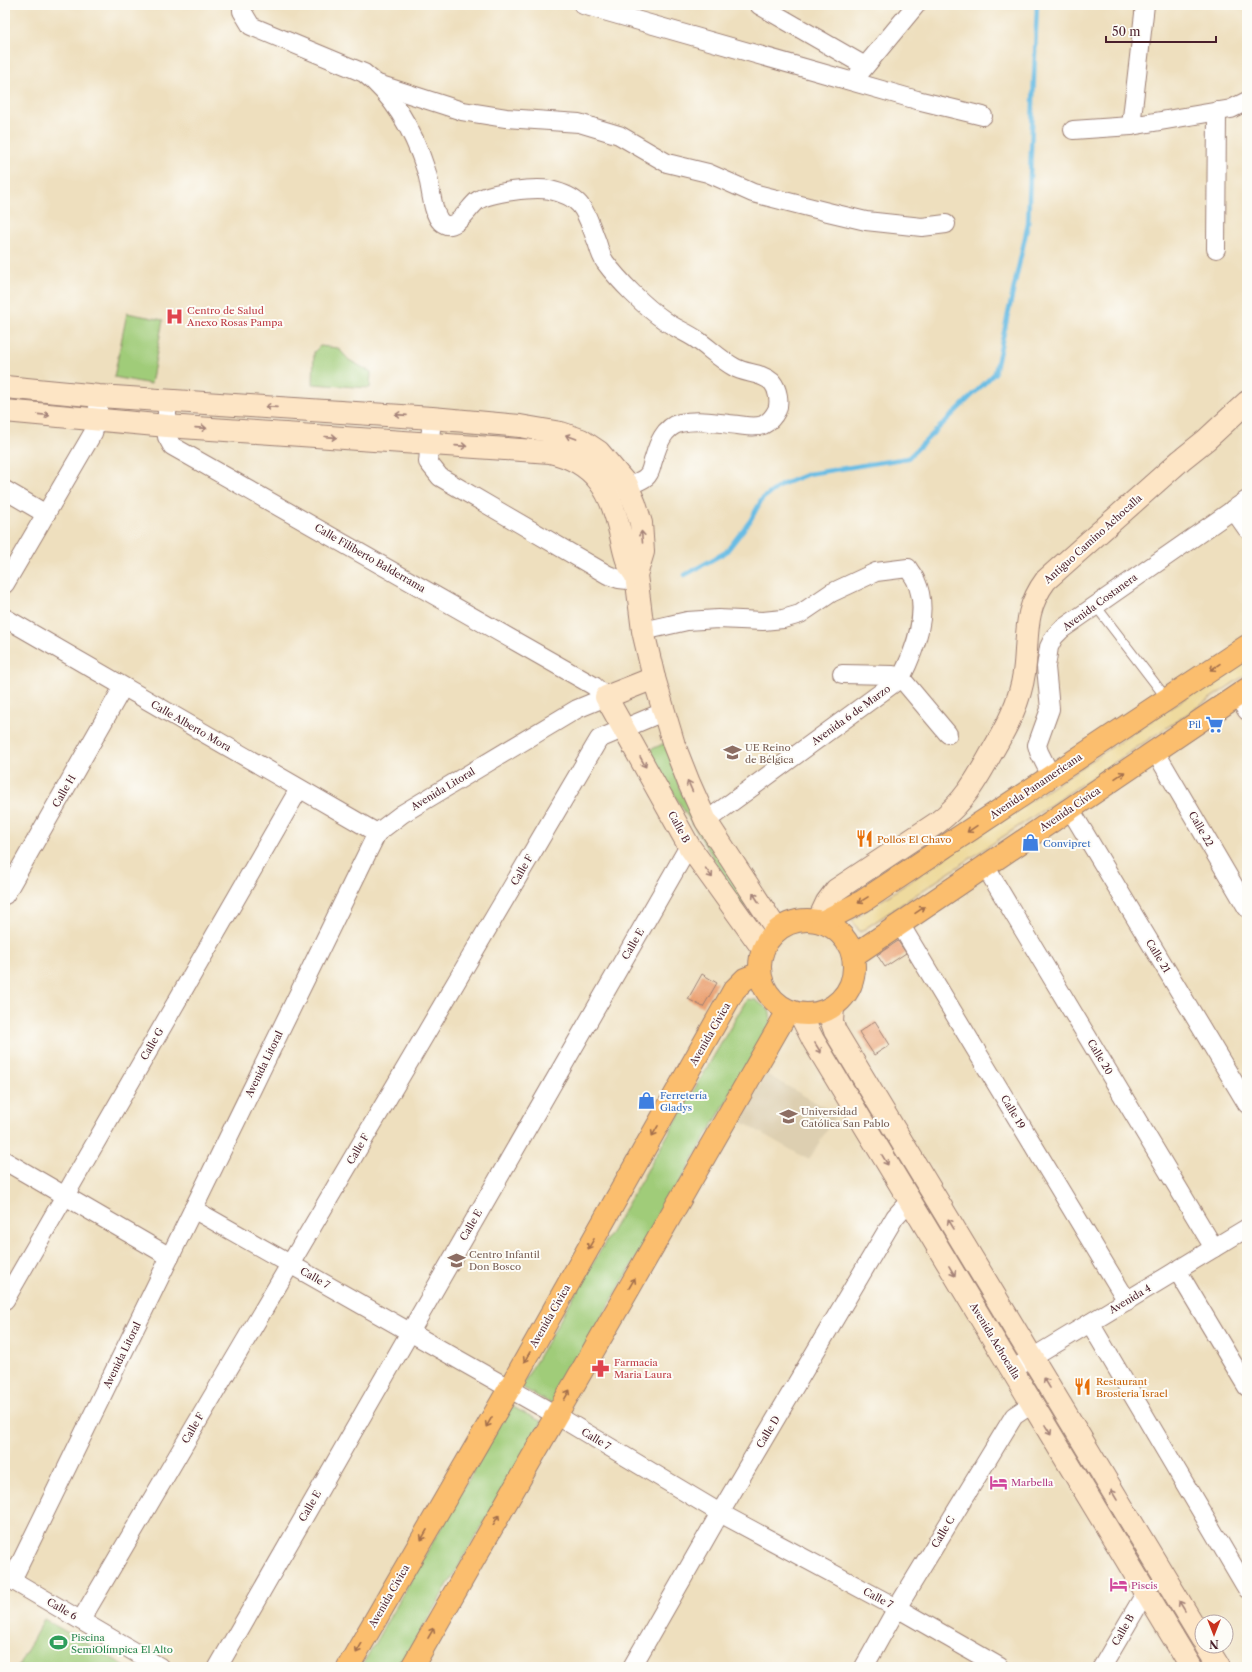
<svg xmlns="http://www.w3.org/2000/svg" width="1252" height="1672" font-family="'Libre Caslon Text',serif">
<rect width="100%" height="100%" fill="#fdfcf7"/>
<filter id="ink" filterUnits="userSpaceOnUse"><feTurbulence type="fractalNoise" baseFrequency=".025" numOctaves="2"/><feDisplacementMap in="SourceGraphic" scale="8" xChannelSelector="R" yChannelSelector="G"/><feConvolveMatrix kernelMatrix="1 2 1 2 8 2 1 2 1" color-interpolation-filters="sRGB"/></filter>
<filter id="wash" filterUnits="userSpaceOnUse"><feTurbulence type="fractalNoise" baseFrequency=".012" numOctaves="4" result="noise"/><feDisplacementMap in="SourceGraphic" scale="16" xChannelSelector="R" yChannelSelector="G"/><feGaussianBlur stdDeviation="0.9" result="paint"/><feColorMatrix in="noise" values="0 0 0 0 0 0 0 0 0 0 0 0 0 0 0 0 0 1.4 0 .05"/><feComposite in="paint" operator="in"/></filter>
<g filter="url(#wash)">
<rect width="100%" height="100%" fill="#eedfbe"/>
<!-- built -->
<polygon fill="#ddcfb1" points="766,1074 836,1114 809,1160 740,1121"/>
<!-- green -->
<g fill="#a0cc79" stroke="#757652">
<polygon points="127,313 163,320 151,384 114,377"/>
<polygon points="320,346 338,348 349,360 371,372 370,388 313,384 314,352"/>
<polygon points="665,743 680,790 747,905 743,907 649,753 650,750"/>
<polygon points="747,999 756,1000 770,1011 771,1024 552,1404 521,1387"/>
<polygon points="511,1406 542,1422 400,1667 361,1667"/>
<polygon points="44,1619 127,1667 18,1667"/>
</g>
<!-- sand -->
<polygon fill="#eeda9e" stroke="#9c7c64" points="1247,657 1247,674 860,932 852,920"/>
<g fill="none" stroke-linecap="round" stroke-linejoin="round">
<!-- stream -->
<polyline stroke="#67bce4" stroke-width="4.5" points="685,575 726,552 750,521 762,499 781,485 808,474 908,458 995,373 1028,224 1037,5"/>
</g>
<g id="blocks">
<!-- building -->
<g fill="#eba374">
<polygon points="898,941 906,953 885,967 877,955"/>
<polygon points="702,974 717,983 703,1007 688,999"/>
<polygon points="875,1021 890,1045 874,1055 859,1032"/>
</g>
</g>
</g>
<g filter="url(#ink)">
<use href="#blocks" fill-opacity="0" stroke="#9c7f74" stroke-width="1"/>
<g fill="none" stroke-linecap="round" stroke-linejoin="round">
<defs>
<polyline id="lane" points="1095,605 1167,699"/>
<g id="street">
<path d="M242 5V11L251 26 364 73C395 97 414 133 426 170 431 183 431 212 441 222 455 234 468 208 477 201 489 192 535 187 550 190 585 198 585 212 597 242 599 249 601 256 605 262 619 281 645 307 664 320 674 328 686 332 696 339 709 348 720 359 734 367 745 374 761 372 772 382 778 389 780 402 777 410 774 416 769 422 763 425 755 428 746 426 738 425 719 423 699 419 680 423 664 427 658 444 654 458 651 465 652 472 646 477 641 482 624 487 616 491"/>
<polyline points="583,5 917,100 983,116"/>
<polyline points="759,5 865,66"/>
<polyline points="858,75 916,5"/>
<polyline points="378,84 462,111 506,118 579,123 619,135 667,163 708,173 753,193 828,212 866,221 922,227 946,224"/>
<polyline points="1131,126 1145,5"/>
<polyline points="1073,130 1131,126 1231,109 1247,101"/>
<polyline points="1216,249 1217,111"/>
<polyline points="432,418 428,462 440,477 608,575 619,579 637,581"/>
<polyline points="5,490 46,514"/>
<polyline points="1233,509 1247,529"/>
<polyline points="5,584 93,433 97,420 99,396"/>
<polyline points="5,618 377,833"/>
<path d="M643 631 687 621 718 619 763 621 783 619 800 614 831 593 876 572 908 568C910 572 914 576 916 581 930 612 915 650 901 678L706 821"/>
<polyline points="842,674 893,675 901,678 948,734"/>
<polyline points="1237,695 1247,711"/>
<polyline points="1155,751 1247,908"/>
<polyline points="1051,776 1039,752 1037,745 1050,709 1046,667 1049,647 1054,637 1062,629 1247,500"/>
<polyline points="1070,809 1247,1104"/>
<polyline points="985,866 1214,1248"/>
<polyline points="5,895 123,687"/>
<polyline points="900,924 1127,1301"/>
<polyline points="5,1161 170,1257"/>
<polyline points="193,1209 556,1415 720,1513 897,1608 1000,1667"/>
<polyline points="1177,1270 1247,1387"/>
<polyline points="5,1300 299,789"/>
<polyline points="1090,1323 1247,1589"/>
<polyline points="1012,1370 1247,1228"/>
<polyline points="5,1576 160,1667"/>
<polyline points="12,1580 377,833 402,814 577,709 606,697 594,686 172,446 167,437 167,400"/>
<polyline points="81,1620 599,739 663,712"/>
<polyline points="218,1667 689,846"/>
<polyline points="632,1667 720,1513 895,1217 903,1208 911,1203"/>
<polyline points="864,1667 897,1608 1014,1416 1032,1404"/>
<polyline points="1102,1667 1143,1597 1147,1594"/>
</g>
<g id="secondary">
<polyline points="5,387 99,396 432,418 520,426 561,433 581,440 599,452 627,485 635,504 641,523 643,552 636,575 643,631 654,678 674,745 689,783 706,821 777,930"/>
<path d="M5 411 167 426 550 452C595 462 611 491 620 532 624 548 625 563 636 575"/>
<polyline points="654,678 606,697 689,846 763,949"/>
<path d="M818 921 827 902 836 890 937 823C964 802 976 781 992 752 1007 726 1020 702 1024 673 1029 637 1022 612 1046 580L1181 460 1206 440 1247 402"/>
<polyline points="833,1007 832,1022 835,1031 1202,1639"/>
<polyline points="800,1014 813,1040 1191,1667"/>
<polyline points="1206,1646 1219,1667"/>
</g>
<g id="primary">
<circle cx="807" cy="967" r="47"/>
<polyline points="822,922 863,901 1247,646"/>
<polyline points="853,956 1247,689"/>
<polyline points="348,1667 509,1389 734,990 745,979 760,973"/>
<polyline points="412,1667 788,1011"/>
</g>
</defs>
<!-- lane casing -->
<use href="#lane" stroke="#9c7f74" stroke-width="11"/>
<!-- street casing -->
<use href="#street" stroke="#9c7f74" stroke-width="20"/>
<!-- secondary casing -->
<use href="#secondary" stroke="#9c7f74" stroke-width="24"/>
<!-- primary casing -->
<use href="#primary" stroke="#9c7f74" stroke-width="24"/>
<!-- lane -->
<use href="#lane" stroke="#fff" stroke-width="9"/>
<!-- street -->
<use href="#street" stroke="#fff" stroke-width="18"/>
<!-- secondary -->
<use href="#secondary" stroke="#fde5c5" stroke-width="22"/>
<!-- primary -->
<use href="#primary" stroke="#fbbe6e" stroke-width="22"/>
</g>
<!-- one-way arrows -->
<defs><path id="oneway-shaft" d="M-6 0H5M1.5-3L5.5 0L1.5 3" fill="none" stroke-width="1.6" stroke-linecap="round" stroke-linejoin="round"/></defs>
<g stroke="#a48278">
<use href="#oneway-shaft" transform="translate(271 407) rotate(-176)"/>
<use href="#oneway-shaft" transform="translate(44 415) rotate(6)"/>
<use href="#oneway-shaft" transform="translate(401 415) rotate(-176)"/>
<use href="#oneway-shaft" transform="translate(201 428) rotate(4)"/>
<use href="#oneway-shaft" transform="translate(331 437) rotate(4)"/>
<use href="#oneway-shaft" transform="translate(571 437) rotate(-160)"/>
<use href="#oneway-shaft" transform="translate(461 446) rotate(4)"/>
<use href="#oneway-shaft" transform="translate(642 537) rotate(-95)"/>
<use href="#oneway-shaft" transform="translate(643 762) rotate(61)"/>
<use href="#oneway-shaft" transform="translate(690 786) rotate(-114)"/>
<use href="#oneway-shaft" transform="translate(709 873) rotate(55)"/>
<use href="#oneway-shaft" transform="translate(756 898) rotate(-123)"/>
<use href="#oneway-shaft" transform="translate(818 1048) rotate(59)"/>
<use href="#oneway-shaft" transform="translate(885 1160) rotate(59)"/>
<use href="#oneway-shaft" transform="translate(951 1224) rotate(-121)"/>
<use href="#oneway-shaft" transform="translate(952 1271) rotate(59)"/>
<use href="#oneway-shaft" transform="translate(1047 1383) rotate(-121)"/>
<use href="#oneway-shaft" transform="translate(1048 1430) rotate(59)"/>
<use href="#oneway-shaft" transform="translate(1114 1495) rotate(-121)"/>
<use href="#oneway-shaft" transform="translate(1182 1606) rotate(-121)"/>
</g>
<g stroke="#a26e4c">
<use href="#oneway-shaft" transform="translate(1215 667) rotate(146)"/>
<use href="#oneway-shaft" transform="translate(1120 775) rotate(-34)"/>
<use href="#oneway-shaft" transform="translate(972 829) rotate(146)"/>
<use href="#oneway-shaft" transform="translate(863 900) rotate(148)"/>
<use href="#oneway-shaft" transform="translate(920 910) rotate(-34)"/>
<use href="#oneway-shaft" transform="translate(655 1131) rotate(120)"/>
<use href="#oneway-shaft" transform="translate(591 1244) rotate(120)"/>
<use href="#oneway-shaft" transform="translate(632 1283) rotate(-60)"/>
<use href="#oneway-shaft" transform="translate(527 1357) rotate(120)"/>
<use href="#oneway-shaft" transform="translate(567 1395) rotate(-60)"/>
<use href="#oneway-shaft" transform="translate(489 1422) rotate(120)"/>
<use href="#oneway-shaft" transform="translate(496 1520) rotate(-60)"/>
<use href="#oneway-shaft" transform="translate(424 1535) rotate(120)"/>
<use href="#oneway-shaft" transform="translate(431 1633) rotate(-60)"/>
<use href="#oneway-shaft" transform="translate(359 1648) rotate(120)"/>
</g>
</g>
<!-- icons -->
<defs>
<symbol id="hospital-bare" viewBox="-9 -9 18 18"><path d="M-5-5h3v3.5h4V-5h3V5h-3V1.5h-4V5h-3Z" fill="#e0444e" stroke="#fdfcf7" stroke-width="2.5" paint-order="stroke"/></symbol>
<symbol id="supermarket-bare" viewBox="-9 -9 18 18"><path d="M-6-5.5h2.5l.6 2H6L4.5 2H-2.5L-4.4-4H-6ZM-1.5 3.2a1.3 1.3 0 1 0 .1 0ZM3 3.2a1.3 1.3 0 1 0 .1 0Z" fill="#3f7fe0" stroke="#fdfcf7" stroke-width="2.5" paint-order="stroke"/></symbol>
<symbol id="school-bare" viewBox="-9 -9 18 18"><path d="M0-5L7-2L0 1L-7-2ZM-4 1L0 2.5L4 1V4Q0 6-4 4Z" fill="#8d6e63" stroke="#fdfcf7" stroke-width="2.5" paint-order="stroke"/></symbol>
<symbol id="restaurant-bare" viewBox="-9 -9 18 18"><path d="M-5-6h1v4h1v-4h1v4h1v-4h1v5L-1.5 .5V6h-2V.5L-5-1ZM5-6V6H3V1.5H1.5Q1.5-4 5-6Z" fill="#e8710a" stroke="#fdfcf7" stroke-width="2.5" paint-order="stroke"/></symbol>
<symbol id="shop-bare" viewBox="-9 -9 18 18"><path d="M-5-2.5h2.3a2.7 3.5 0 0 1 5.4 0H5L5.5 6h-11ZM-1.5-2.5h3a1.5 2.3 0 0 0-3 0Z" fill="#3f7fe0" stroke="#fdfcf7" stroke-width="2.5" paint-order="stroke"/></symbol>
<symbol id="university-bare" viewBox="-9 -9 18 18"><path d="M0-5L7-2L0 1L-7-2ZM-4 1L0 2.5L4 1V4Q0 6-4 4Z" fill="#8d6e63" stroke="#fdfcf7" stroke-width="2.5" paint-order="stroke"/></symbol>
<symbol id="pharmacy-bare" viewBox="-9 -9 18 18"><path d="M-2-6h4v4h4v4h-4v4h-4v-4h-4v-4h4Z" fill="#e0444e" stroke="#fdfcf7" stroke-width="2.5" paint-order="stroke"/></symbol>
<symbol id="hotel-bare" viewBox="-9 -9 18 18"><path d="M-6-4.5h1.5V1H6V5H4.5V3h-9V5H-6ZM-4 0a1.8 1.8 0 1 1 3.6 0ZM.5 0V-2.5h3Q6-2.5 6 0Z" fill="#d1479c" stroke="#fdfcf7" stroke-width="2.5" paint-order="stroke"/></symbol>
<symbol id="stadium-bare" viewBox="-9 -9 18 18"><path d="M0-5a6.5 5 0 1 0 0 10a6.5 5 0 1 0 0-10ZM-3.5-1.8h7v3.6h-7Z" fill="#2e9e5b" stroke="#fdfcf7" stroke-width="2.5" paint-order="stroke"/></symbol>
</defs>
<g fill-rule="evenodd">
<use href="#hospital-bare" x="162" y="304" width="25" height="25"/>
<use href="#supermarket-bare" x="1202" y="712" width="25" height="25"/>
<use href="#school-bare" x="720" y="740" width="25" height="25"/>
<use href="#restaurant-bare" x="852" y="826" width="25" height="25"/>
<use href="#shop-bare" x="1018" y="830" width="25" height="25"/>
<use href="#shop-bare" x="634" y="1088" width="25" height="25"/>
<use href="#university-bare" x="776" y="1104" width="25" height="25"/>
<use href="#school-bare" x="444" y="1248" width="25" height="25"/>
<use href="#pharmacy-bare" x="588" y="1356" width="25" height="25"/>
<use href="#restaurant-bare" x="1070" y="1374" width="25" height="25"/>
<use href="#hotel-bare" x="986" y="1470" width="25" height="25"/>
<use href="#hotel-bare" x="1106" y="1572" width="25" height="25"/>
<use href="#stadium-bare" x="46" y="1630" width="25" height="25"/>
</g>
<g text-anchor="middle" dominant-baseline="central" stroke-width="4" stroke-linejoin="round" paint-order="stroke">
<!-- health labels -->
<g font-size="10" fill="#be3a42" stroke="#fdfcf7" text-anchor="start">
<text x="187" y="310">Centro de Salud<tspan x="187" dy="12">Anexo Rosas Pampa</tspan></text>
<text x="614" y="1362">Farmacia<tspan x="614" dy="12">Maria Laura</tspan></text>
</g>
<!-- street labels -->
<g font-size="10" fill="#4a1f2b" stroke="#fdfcf7">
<text transform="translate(1093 539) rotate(-42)">Antiguo Camino Achocalla</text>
<text transform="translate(370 558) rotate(30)">Calle Filiberto Balderrama</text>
<text transform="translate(1100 602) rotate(-36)">Avenida Costanera</text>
<text transform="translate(851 715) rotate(-36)">Avenida 6 de Marzo</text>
<text transform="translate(191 726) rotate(30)">Calle Alberto Mora</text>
<text transform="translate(1036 786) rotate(-34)">Avenida Panamericana</text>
<text transform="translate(443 789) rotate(-31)">Avenida Litoral</text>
<text transform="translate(64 791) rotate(-60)">Calle H</text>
<text transform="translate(1070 809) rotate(-34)">Avenida Cívica</text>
<text transform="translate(679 827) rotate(61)">Calle B</text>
<text transform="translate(1201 829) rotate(60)">Calle 22</text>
<text transform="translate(522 870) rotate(-60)">Calle F</text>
<text transform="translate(633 944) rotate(-60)">Calle E</text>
<text transform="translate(1158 956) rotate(59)">Calle 21</text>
<text transform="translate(710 1034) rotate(-60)">Avenida Cívica</text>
<text transform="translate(152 1044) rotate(-60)">Calle G</text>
<text transform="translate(1100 1057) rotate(59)">Calle 20</text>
<text transform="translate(264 1064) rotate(-64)">Avenida Litoral</text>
<text transform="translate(1013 1112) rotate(59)">Calle 19</text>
<text transform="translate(358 1149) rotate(-60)">Calle F</text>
<text transform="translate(471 1225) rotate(-60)">Calle E</text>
<text transform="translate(315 1278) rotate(30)">Calle 7</text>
<text transform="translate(1130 1299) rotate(-31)">Avenida 4</text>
<text transform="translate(550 1316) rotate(-60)">Avenida Cívica</text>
<text transform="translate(995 1341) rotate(59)">Avenida Achocalla</text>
<text transform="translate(122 1355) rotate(-64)">Avenida Litoral</text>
<text transform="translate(193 1428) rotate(-60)">Calle F</text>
<text transform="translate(768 1432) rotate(-59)">Calle D</text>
<text transform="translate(596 1439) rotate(31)">Calle 7</text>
<text transform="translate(310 1506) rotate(-60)">Calle E</text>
<text transform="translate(943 1532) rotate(-59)">Calle C</text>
<text transform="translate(389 1596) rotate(-60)">Avenida Cívica</text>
<text transform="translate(878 1598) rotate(28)">Calle 7</text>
<text transform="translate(62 1609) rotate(30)">Calle 6</text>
<text transform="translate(1123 1630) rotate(-60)">Calle B</text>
</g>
<!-- shop labels -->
<g font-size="10" fill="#366cbe" stroke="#fdfcf7" text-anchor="start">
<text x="1201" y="724" text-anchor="end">Pil</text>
<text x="1043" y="843">Convipret</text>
<text x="660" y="1095">Ferretería<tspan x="660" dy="12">Gladys</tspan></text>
</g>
<!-- education labels -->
<g font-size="10" fill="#785e54" stroke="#fdfcf7" text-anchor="start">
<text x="745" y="747">UE Reino<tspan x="745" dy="12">de Bélgica</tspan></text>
<text x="801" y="1111">Universidad<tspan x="801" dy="12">Católica San Pablo</tspan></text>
<text x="469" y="1254">Centro Infantil<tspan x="469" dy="12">Don Bosco</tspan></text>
</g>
<!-- food labels -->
<g font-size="10" fill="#c56008" stroke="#fdfcf7" text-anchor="start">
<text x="877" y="839">Pollos El Chavo</text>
<text x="1096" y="1381">Restaurant<tspan x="1096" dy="12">Brosteria Israel</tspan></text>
</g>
<!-- hotel labels -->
<g font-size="10" fill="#b23c85" stroke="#fdfcf7" text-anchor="start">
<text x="1011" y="1482">Marbella</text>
<text x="1131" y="1585">Piscis</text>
</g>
<!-- leisure labels -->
<g font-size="10" fill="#27864d" stroke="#fdfcf7" text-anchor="start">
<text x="71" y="1637">Piscina<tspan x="71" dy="12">SemiOlímpica El Alto</tspan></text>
</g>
</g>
<!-- margin -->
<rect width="1252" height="1672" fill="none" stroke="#fdfcf7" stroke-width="20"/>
<!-- north arrow -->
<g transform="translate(1214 1634) rotate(180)"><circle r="19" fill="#fdfcf7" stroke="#b5a4a5"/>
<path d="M0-3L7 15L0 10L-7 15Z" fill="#c8321e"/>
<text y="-6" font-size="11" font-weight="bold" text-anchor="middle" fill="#4a1f2b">N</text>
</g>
<!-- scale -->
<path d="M1106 36v6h110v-6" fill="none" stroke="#4a1f2b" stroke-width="2"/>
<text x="1112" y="36" font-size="12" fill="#4a1f2b" stroke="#fdfcf7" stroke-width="3" paint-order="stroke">50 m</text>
</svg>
